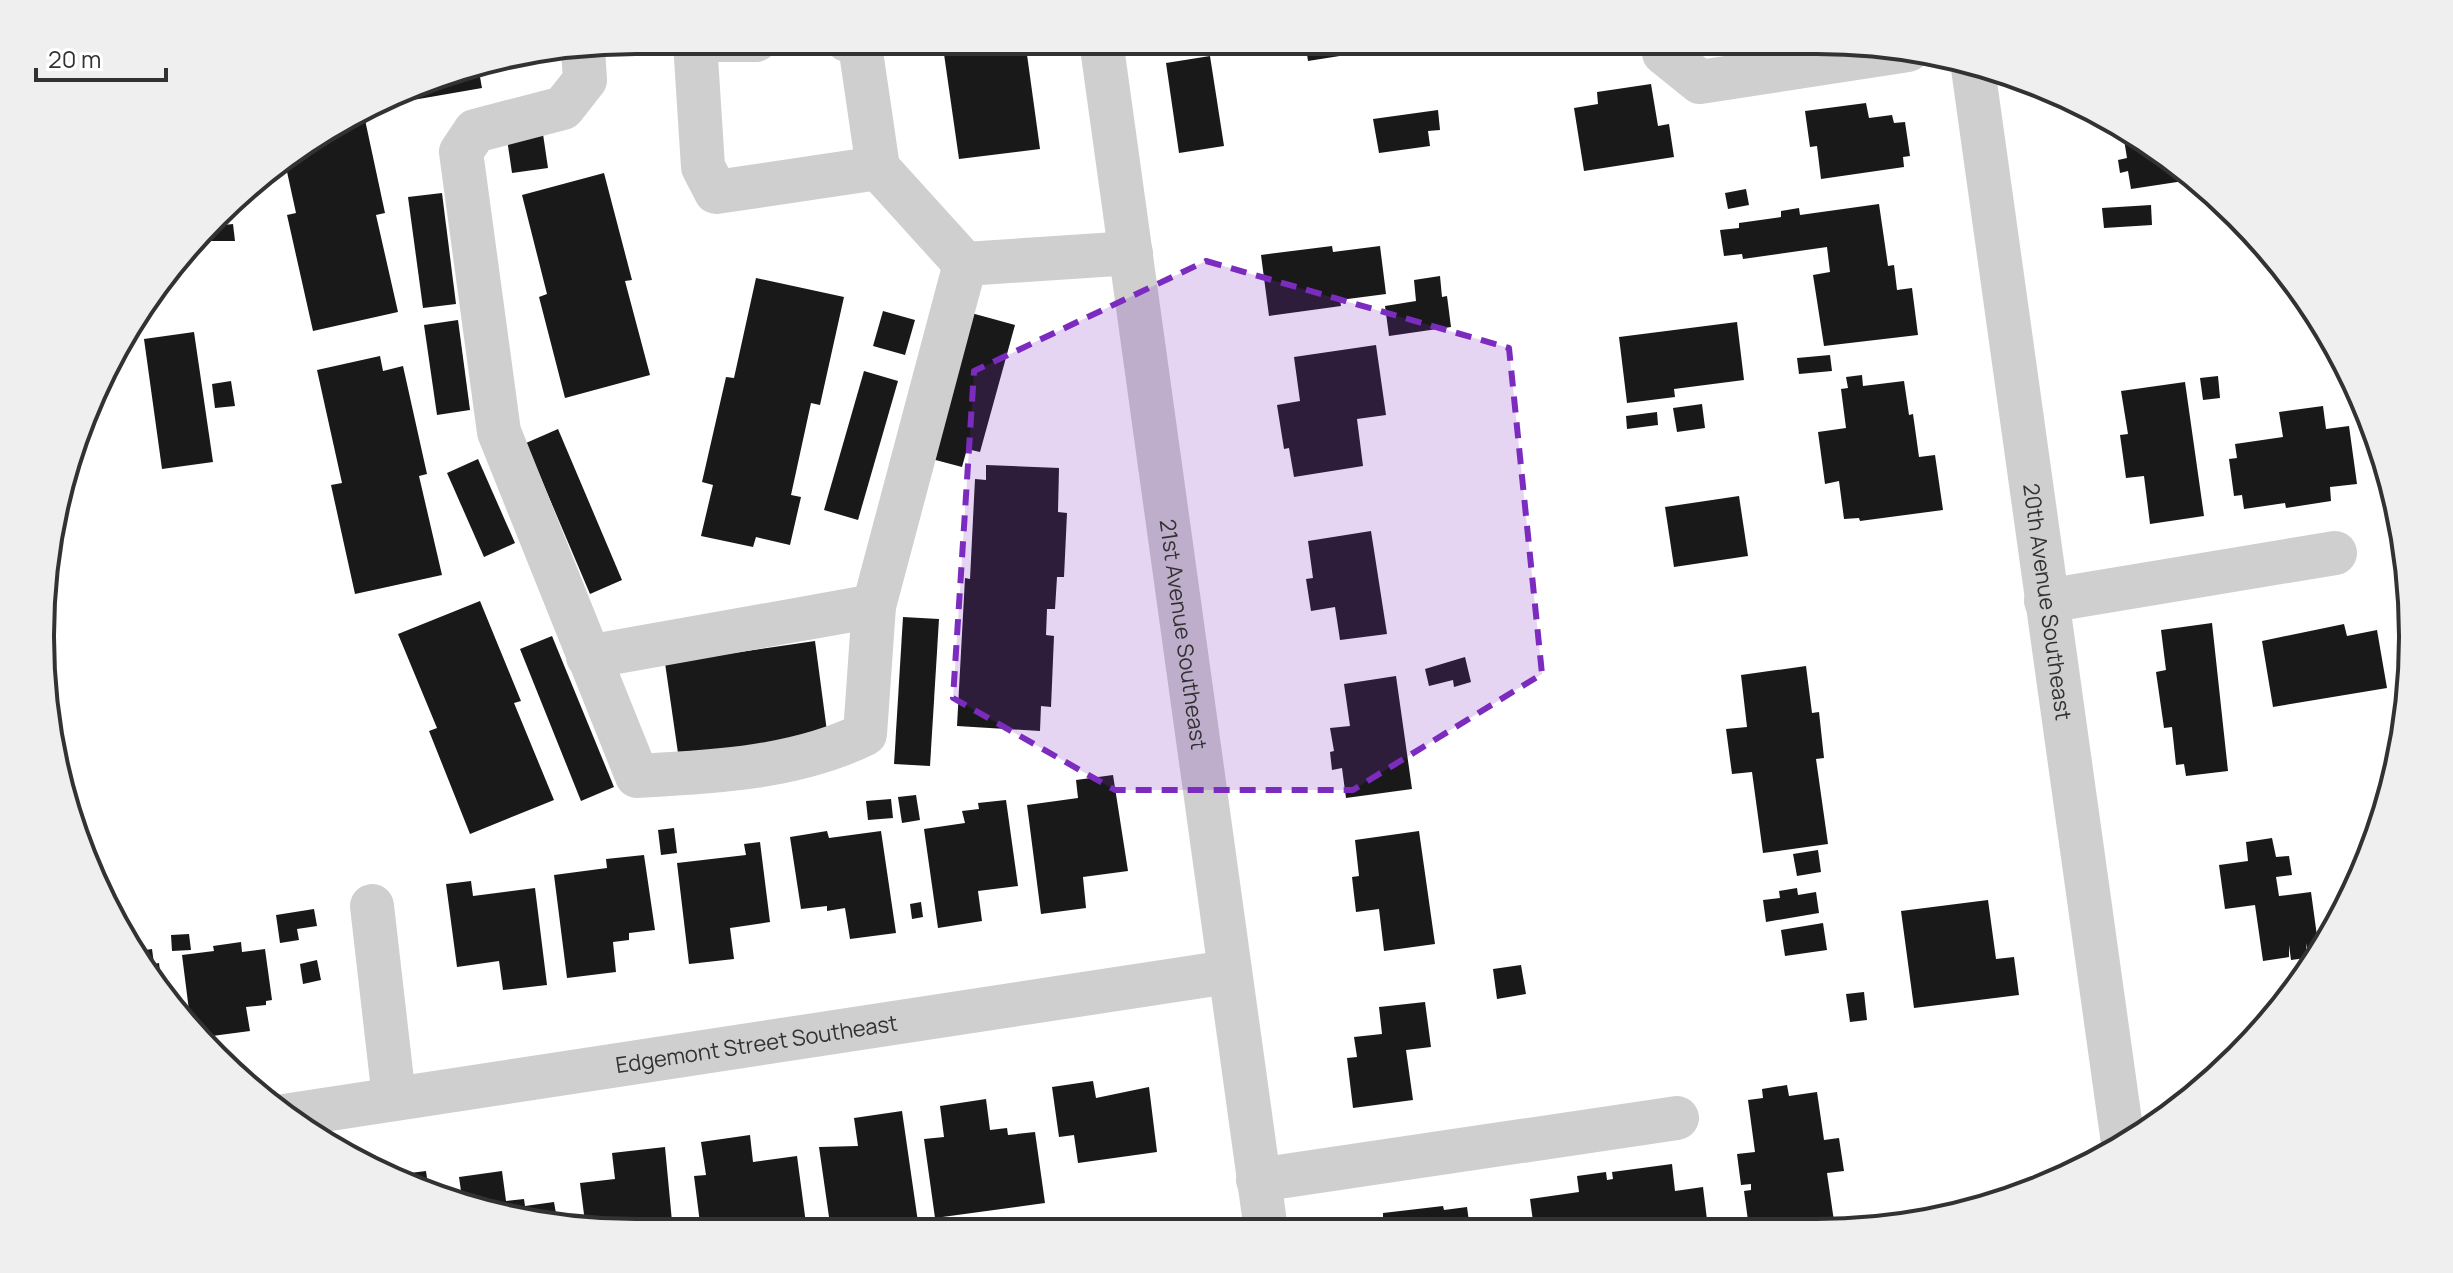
<svg xmlns="http://www.w3.org/2000/svg" width="2453" height="1273" font-family="Manrope,sans-serif">
<rect width="100%" height="100%" fill="#fff"/>
<!-- building -->
<g fill="#191919">
<polygon points="942,40 1025,40 1040,149 959,159"/>
<polygon points="1305,41 1364,41 1365,52 1308,61"/>
<polygon points="1744,41 1787,41 1787,44 1745,50"/>
<polygon points="1210,56 1224,146 1179,153 1166,63"/>
<polygon points="478,66 482,88 390,104 444,72"/>
<polygon points="1651,84 1658,126 1669,124 1674,157 1584,171 1574,108 1598,104 1597,92"/>
<polygon points="1866,103 1869,118 1892,115 1894,123 1905,122 1910,156 1903,157 1904,167 1821,179 1817,146 1810,147 1805,111"/>
<polygon points="1438,110 1440,130 1428,131 1430,146 1379,153 1373,119"/>
<polygon points="364,115 385,213 376,215 398,312 313,331 287,215 296,213 284,158"/>
<polygon points="2122,127 2180,164 2197,179 2131,189 2128,171 2120,173 2118,160 2127,158"/>
<polygon points="543,134 548,168 512,173 507,139"/>
<polygon points="604,173 632,280 625,281 650,375 565,398 539,297 547,294 522,195"/>
<polygon points="1746,189 1749,205 1728,209 1725,193"/>
<polygon points="442,193 456,304 423,308 408,197"/>
<polygon points="1879,204 1888,266 1894,265 1897,290 1912,288 1918,335 1824,346 1813,275 1830,272 1827,247 1743,259 1742,254 1724,256 1720,230 1739,228 1739,223 1781,217 1781,211 1799,208 1800,215"/>
<polygon points="2151,205 2152,225 2104,228 2102,208"/>
<polygon points="233,224 235,241 201,241 215,226"/>
<polygon points="1332,246 1333,252 1380,246 1386,294 1340,300 1341,306 1269,316 1261,255"/>
<polygon points="1440,276 1442,297 1447,296 1451,327 1389,336 1385,306 1416,301 1414,280"/>
<polygon points="756,278 844,297 820,405 811,403 791,495 801,497 790,545 756,537 753,547 701,536 713,485 702,482 726,377 734,378"/>
<polygon points="883,311 915,320 905,355 873,346"/>
<polygon points="964,311 1015,325 980,452 967,449 962,467 928,458"/>
<polygon points="458,320 470,410 437,415 424,325"/>
<polygon points="1737,322 1744,380 1674,389 1675,397 1627,403 1619,337"/>
<polygon points="194,332 213,462 162,469 144,339"/>
<polygon points="1376,345 1386,415 1357,419 1363,466 1294,477 1289,448 1284,449 1277,405 1300,401 1294,357"/>
<polygon points="1830,355 1832,371 1799,374 1797,358"/>
<polygon points="380,356 383,371 403,366 427,474 419,476 442,575 355,594 331,485 342,483 317,370"/>
<polygon points="864,371 898,381 858,520 824,510"/>
<polygon points="1862,375 1863,386 1904,381 1909,415 1913,414 1919,457 1935,455 1943,510 1860,521 1859,518 1844,519 1839,481 1825,484 1818,432 1846,428 1841,389 1848,388 1846,377"/>
<polygon points="2218,376 2220,398 2203,400 2200,378"/>
<polygon points="231,381 235,406 215,408 212,384"/>
<polygon points="2185,382 2204,516 2150,524 2144,476 2126,478 2120,435 2128,434 2121,391"/>
<polygon points="1702,404 1705,428 1677,432 1673,408"/>
<polygon points="2323,406 2326,429 2349,426 2357,484 2330,487 2331,501 2286,508 2285,503 2244,509 2242,495 2234,496 2229,459 2237,458 2235,444 2283,437 2279,412"/>
<polygon points="1657,412 1658,425 1627,429 1626,416"/>
<polygon points="558,429 622,580 590,594 526,443"/>
<polygon points="478,459 515,543 484,557 447,473"/>
<polygon points="986,465 1059,468 1058,512 1067,513 1064,577 1057,577 1055,609 1047,609 1046,635 1054,636 1051,707 1041,706 1040,731 957,726 965,578 970,579 975,479 986,480"/>
<polygon points="1739,496 1748,556 1674,567 1665,507"/>
<polygon points="1371,531 1387,634 1340,640 1335,607 1311,611 1306,579 1313,578 1308,541"/>
<polygon points="480,601 521,701 514,703 554,800 470,834 429,731 437,728 398,634"/>
<polygon points="903,617 939,619 930,766 894,764"/>
<polygon points="2212,623 2228,771 2186,776 2184,764 2176,765 2172,727 2164,728 2156,672 2166,670 2161,630"/>
<polygon points="2344,624 2347,636 2377,630 2387,688 2273,707 2262,641"/>
<polygon points="552,636 614,787 581,801 520,649"/>
<polygon points="815,641 828,739 679,760 665,663"/>
<polygon points="1465,657 1471,682 1454,687 1453,680 1429,686 1425,669"/>
<polygon points="1806,666 1812,713 1819,712 1824,758 1816,759 1828,844 1763,853 1752,772 1732,774 1726,729 1747,727 1741,675"/>
<polygon points="1396,676 1412,789 1346,798 1342,768 1332,770 1330,752 1334,751 1330,728 1350,726 1344,684"/>
<polygon points="1113,775 1128,871 1083,877 1086,908 1041,914 1027,805 1078,798 1076,780"/>
<polygon points="916,795 920,820 902,823 898,797"/>
<polygon points="891,799 893,818 868,820 866,801"/>
<polygon points="1006,800 1018,886 978,891 982,921 938,928 924,829 965,823 962,811 979,809 978,803"/>
<polygon points="674,828 677,853 661,855 658,830"/>
<polygon points="827,831 829,838 881,831 896,933 850,939 845,908 827,911 827,906 801,909 790,837"/>
<polygon points="1419,831 1435,944 1384,951 1379,909 1356,912 1352,877 1359,876 1355,840"/>
<polygon points="2272,838 2276,857 2289,856 2292,875 2276,877 2279,896 2311,892 2317,936 2329,934 2309,964 2306,943 2306,958 2291,960 2289,945 2289,957 2263,961 2255,905 2225,909 2219,865 2248,861 2246,842"/>
<polygon points="760,842 770,922 730,928 734,959 689,964 677,863 746,855 744,844"/>
<polygon points="1818,850 1821,872 1797,876 1793,854"/>
<polygon points="644,855 655,930 629,933 629,940 613,942 616,972 567,978 554,875 607,868 606,859"/>
<polygon points="471,881 473,896 535,888 547,985 503,990 499,961 457,967 446,884"/>
<polygon points="1797,888 1798,895 1816,892 1819,913 1766,922 1763,900 1780,898 1779,891"/>
<polygon points="1988,900 1996,959 2014,957 2019,995 1914,1008 1901,911"/>
<polygon points="921,902 923,917 912,919 910,904"/>
<polygon points="314,909 317,926 297,929 299,940 280,943 276,915"/>
<polygon points="1823,923 1827,950 1785,956 1781,930"/>
<polygon points="189,934 191,950 172,951 171,935"/>
<polygon points="241,942 242,952 265,949 272,1000 266,1001 266,1005 246,1007 250,1031 197,1038 192,1034 182,955 214,951 213,946"/>
<polygon points="152,949 154,964 159,963 162,987 139,951"/>
<polygon points="317,960 321,980 303,984 300,964"/>
<polygon points="1521,965 1526,994 1497,999 1493,969"/>
<polygon points="1864,992 1867,1020 1850,1022 1846,994"/>
<polygon points="1425,1002 1431,1047 1406,1050 1413,1100 1353,1108 1347,1058 1357,1057 1354,1037 1382,1034 1379,1007"/>
<polygon points="1093,1081 1096,1098 1149,1087 1157,1152 1078,1163 1074,1135 1059,1137 1052,1087"/>
<polygon points="1787,1085 1789,1096 1817,1092 1824,1140 1839,1138 1844,1171 1827,1173 1835,1228 1749,1228 1744,1191 1751,1190 1751,1184 1741,1185 1737,1154 1755,1152 1748,1100 1763,1098 1762,1089"/>
<polygon points="986,1099 990,1130 1007,1128 1008,1135 1035,1132 1045,1203 935,1218 924,1139 944,1137 940,1106"/>
<polygon points="902,1111 919,1229 831,1231 819,1147 858,1146 854,1118"/>
<polygon points="750,1135 753,1162 797,1156 807,1231 701,1231 694,1176 706,1175 701,1142"/>
<polygon points="665,1147 673,1232 586,1230 580,1183 615,1179 612,1153"/>
<polygon points="1672,1164 1675,1191 1703,1187 1708,1228 1534,1229 1530,1199 1579,1192 1577,1176 1606,1172 1607,1180 1613,1179 1612,1172"/>
<polygon points="426,1171 429,1193 386,1176"/>
<polygon points="502,1171 506,1201 524,1199 525,1206 554,1202 558,1225 482,1213 463,1205 459,1177"/>
<polygon points="1443,1206 1444,1210 1467,1207 1470,1229 1370,1229 1369,1221 1383,1219 1383,1213"/>
</g>
<g fill="none" stroke-linecap="round" stroke-linejoin="round">
<!-- minor -->
<g stroke="#cfcfcf" stroke-width="44">
<polyline points="689,40 756,40"/>
<polyline points="847,40 860,45 878,168 965,264 1131,253"/>
<path id="s1" d="M1101 40 1266 1230"/>
<polyline points="1664,41 1664,53 1700,82 1908,50"/>
<polyline points="695,42 703,167 716,192 878,168"/>
<path d="M583 49 585 80 563 108 475 131 461 152 499 432 637 776C713 772 796 768 865 734L874 606 965 264"/>
<path id="s2" d="M1972 61 2123 1143"/>
<polyline points="2046,601 2335,553"/>
<polyline points="588,657 874,606"/>
<polyline points="372,906 394,1098"/>
<path id="s3" d="M284 1116 1228 972"/>
<polyline points="1258,1180 1677,1118"/>
</g>
</g>
<!-- marked area -->
<path fill="#7b2cbf" fill-opacity="0.2" stroke="#7b2cbf" stroke-width="6" stroke-dasharray="16 10" stroke-linejoin="round" d="M1206 261 1509 348 1542 674 1353 790H1115L953 698 974 371Z"/>
<g text-anchor="middle" dominant-baseline="central" stroke-width="8" stroke-linejoin="round" paint-order="stroke">
<!-- street labels -->
<g font-size="22" fill="#323232" stroke="#fff">
<text stroke="none"><textPath href="#s2" startOffset="546">20th Avenue Southeast</textPath></text>
<text stroke="none"><textPath href="#s1" startOffset="600">21st Avenue Southeast</textPath></text>
<text stroke="none"><textPath href="#s3" startOffset="478">Edgemont Street Southeast</textPath></text>
</g>
</g>
<!-- crop -->
<path d="M0 0H2453V1273H0ZM636 54H1817A582 582 0 0 1 2399 636V637A582 582 0 0 1 1817 1219H636A582 582 0 0 1 54 637V636A582 582 0 0 1 636 54Z" fill="#efefef" fill-rule="evenodd"/>
<path fill="none" stroke="#323232" stroke-width="4" d="M636 54H1817A582 582 0 0 1 2399 636V637A582 582 0 0 1 1817 1219H636A582 582 0 0 1 54 637V636A582 582 0 0 1 636 54Z"/>
<!-- scale -->
<path d="M36 68v12h130v-12" fill="none" stroke="#323232" stroke-width="4"/>
<text x="48" y="68" font-size="24" fill="#323232" stroke="#ffffff" stroke-width="6" paint-order="stroke">20 m</text>
</svg>
